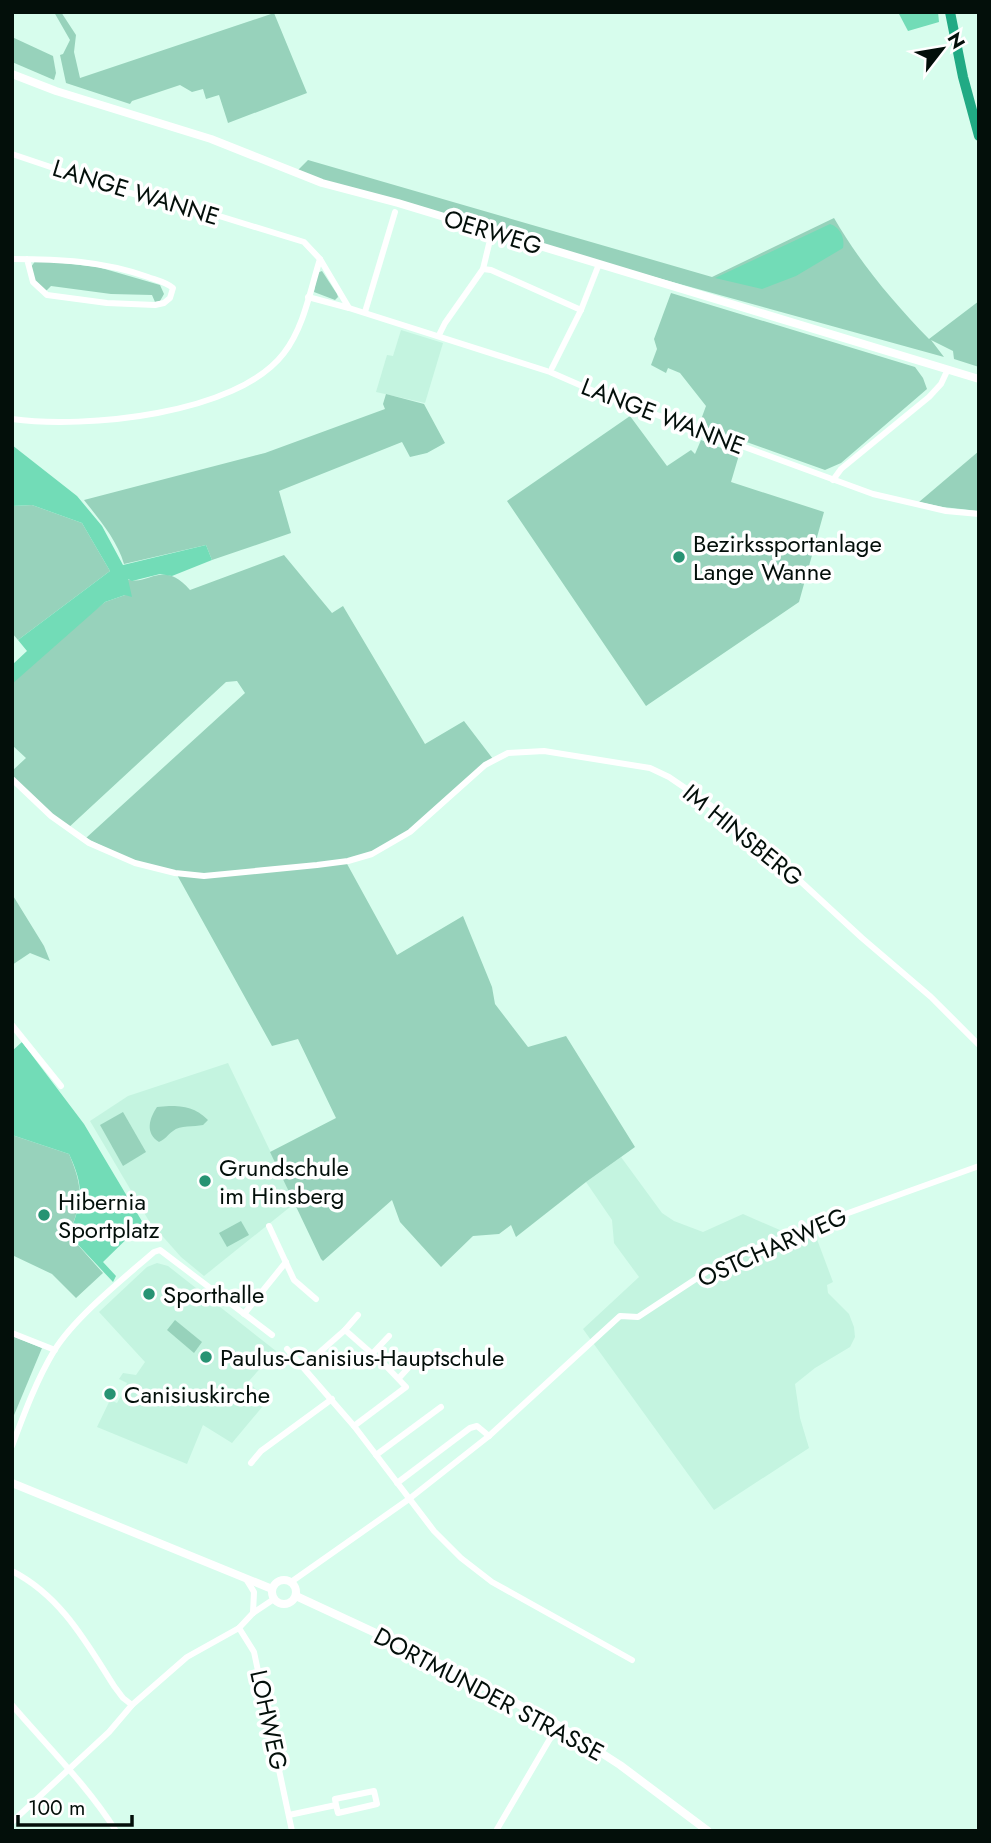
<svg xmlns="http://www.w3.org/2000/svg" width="991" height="1843" font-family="Jost,sans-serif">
<rect width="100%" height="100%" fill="#d7fded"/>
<!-- built -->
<g fill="#c4f4e0">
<polygon points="401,330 443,343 425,403 376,392 387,355 393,356"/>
<polygon points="228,1063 295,1203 204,1276 181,1257 149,1221 90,1121 128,1096"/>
<polygon points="621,1157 662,1213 674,1221 703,1232 743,1214 789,1234 812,1226 833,1282 827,1285 828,1293 849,1314 854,1327 855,1337 850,1347 815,1368 795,1384 800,1418 809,1448 714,1510 583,1329 639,1277 614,1243 612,1220 586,1182"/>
<polygon points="157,1263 168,1266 276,1351 248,1382 268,1400 232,1443 203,1425 187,1464 97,1427 110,1400 117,1403 124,1390 127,1383 119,1379 123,1373 136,1375 145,1362 99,1312 147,1267"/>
</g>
<!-- green -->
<g fill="#97d2bb">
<polygon points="54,12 61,12 76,35 74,52 80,78 274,13 307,93 228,123 219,95 206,99 203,89 192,92 180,85 132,101 130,104 66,83 60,55 63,54 70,40"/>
<polygon points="12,37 53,56 56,73 54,80 12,62"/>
<path d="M308 160 712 277 834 218C860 263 893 302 929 339L979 301V367L954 359 953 351 931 340 944 357 600 262 296 172Z"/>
<polygon points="36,260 98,267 160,285 164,294 160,301 155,302 152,295 111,294 51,286 46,291 35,281 31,267"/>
<polygon points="322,271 337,294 338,297 335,300 314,292 317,273"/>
<polygon points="671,293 915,367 923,378 927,389 841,463 825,470 699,425 706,406 680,373 668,368 666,373 651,365 657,349 654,339"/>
<path d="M386 394 424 404 445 443 427 453 410 457 402 442 279 491 291 533 212 560 206 545 124 564C117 540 99 519 84 500L265 453 385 409 383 404Z"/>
<polygon points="630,416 667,466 691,450 695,454 701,440 739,455 731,482 824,512 799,602 646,706 507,501"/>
<polygon points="979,451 979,511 943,507 919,502"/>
<polygon points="32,505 82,523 110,571 18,640 12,633 12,506"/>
<path d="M284 555 332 613 343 606 425 744 464 721 493 759 428 817 387 847 346 862 397 955 463 916 492 987 495 1004 528 1047 566 1036 635 1147 586 1182 516 1237 511 1225 499 1234 473 1236 441 1267 400 1222 392 1200 323 1261 321 1259 270 1152 336 1118 298 1039 272 1046 176 873 135 863 86 838 245 693 237 681 226 682 67 829 12 779V771L26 758 12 745V683L91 613 105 602 125 595 127 579C149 587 162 558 190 590Z"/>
<polygon points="12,894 44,946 50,961 30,953 12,965"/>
<path d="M169 1106C185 1106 196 1108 208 1120L203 1125C194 1127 180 1125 173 1131 167 1135 166 1139 159 1142 145 1133 149 1119 157 1107Z"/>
<polygon points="123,1112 146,1152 123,1166 100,1125"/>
<path d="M12 1135 69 1154C84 1189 82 1200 69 1235L103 1273 76 1298 52 1274 12 1255Z"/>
<polygon points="241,1221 249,1235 227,1247 219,1233"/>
<polygon points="175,1320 202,1342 194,1353 167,1330"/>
<polygon points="12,1336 42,1348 12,1420"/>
</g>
<!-- forest -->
<g fill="#72dcb7">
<polygon points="898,12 938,12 939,22 908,31"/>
<path d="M830 224C840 227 845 238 843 248L796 276 762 289 715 278Z"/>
<polygon points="12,445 77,496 102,526 123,565 206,545 212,560 172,576 160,574 132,581 128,579 132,597 125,595 105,602 12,684 12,665 27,651 18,640 110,571 82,523 32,505 12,506"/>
<path d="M22 1042 84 1124 143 1223 103 1262 116 1276 113 1282 69 1235C82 1201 85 1188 69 1154L12 1135V1051Z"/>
</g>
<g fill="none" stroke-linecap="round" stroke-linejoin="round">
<!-- street -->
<g stroke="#fff" stroke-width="6">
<polyline points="12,154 122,191 203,211 304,242 320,259 349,308 550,372 605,396 873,494 946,511 979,514"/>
<path d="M12 259C59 259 103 261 148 277 156 280 166 282 173 288L170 298 164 303 155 305 107 303 47 295 33 282 27 259"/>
<polyline points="483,269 491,270 581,310"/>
<polyline points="308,297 349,308"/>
<polyline points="365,312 395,212"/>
<polyline points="439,335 445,323 483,269 490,240"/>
<polyline points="552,368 581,310 599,264"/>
<path d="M12 419C84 429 237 415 284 353 304 327 310 291 320 259"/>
<polyline points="833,480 841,469 929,397 941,384 948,369"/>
<polyline points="12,779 51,816 89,843 135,863 175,873 204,876 317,865 348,861 372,854 410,832 485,765 508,753 544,751 650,768 669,777 729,818 760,844 862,938 931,997 979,1045"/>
<polyline points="12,1025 61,1086"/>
<polyline points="269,1226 294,1280 316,1299"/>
<polyline points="244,1314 286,1262"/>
<polyline points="345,1330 358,1315"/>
<polyline points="12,1333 55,1350"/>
<polyline points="287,1349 354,1426 434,1531 461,1558 492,1582 632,1660"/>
<polyline points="372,1354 389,1336"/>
<polyline points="304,1366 345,1330 386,1366 406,1387 354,1426"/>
<polyline points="399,1378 410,1366"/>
<path d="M12 1446C24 1414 36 1381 54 1351 75 1317 123 1279 154 1252L160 1250 272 1335"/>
<polyline points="376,1455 441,1407"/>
<polyline points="251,1463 261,1451 332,1399"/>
<polyline points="397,1483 470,1428 477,1426 489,1436"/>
<path d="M12 1571C61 1596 86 1642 114 1686L123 1698 132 1705"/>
<polyline points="246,1579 254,1592 253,1613"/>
<polyline points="291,1582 409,1499 489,1436 620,1316 638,1317 711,1269 749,1251 812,1226 979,1166"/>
<polyline points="239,1628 254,1652 292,1831"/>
<path d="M12 1705C47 1746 87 1785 116 1831"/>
<polyline points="289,1815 336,1805 338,1813 377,1804 374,1791 335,1799 336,1805"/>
<polyline points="12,1822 109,1732 132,1705 187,1657 239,1628 253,1613 274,1599"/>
<polyline points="496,1831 558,1725"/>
</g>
<!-- secondary -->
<g stroke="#fff" stroke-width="8">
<polyline points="12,74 56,91 211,139 322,183 398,203 979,379"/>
<polyline points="12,1483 272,1589"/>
<circle cx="284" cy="1592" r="12"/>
<polyline points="296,1596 423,1655 558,1725 620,1765 708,1831"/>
</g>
<!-- highway -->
<polyline stroke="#21aa84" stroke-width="10" points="950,12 963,77 979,136"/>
</g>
<!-- markers -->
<g fill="#279373" stroke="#fff" stroke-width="2.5">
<circle cx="679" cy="557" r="7"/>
<circle cx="205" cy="1181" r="7"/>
<circle cx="44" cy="1215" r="7"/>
<circle cx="149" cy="1294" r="7"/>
<circle cx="206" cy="1357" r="7"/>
<circle cx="110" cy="1394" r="7"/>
</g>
<g text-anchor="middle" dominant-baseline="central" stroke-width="7" stroke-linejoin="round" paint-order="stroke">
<!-- street labels -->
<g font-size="24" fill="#030f0a" stroke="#fff">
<text transform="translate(136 192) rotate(17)">LANGE WANNE</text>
<text transform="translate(493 232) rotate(17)">OERWEG</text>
<text transform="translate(663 416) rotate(21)">LANGE WANNE</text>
<text transform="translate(743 835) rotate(39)">IM HINSBERG</text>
<text transform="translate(772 1247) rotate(-24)">OSTCHARWEG</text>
<text transform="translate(489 1694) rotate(28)">DORTMUNDER STRASSE</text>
<text transform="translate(269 1720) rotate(78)">LOHWEG</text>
</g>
<!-- poi labels -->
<g font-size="24" fill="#030f0a" stroke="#fff" text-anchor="start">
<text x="693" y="543">Bezirkssportanlage<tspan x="693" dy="28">Lange Wanne</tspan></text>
<text x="219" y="1167">Grundschule<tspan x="219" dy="28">im Hinsberg</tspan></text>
<text x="58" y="1201">Hibernia<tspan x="58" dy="28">Sportplatz</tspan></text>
<text x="163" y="1294">Sporthalle</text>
<text x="220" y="1357">Paulus-Canisius-Hauptschule</text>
<text x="124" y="1394">Canisiuskirche</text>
</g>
</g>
<!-- border -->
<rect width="991" height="1843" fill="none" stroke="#030f0a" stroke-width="28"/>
<!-- north arrow -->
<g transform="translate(942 49) rotate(59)" stroke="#ffffff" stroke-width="5" paint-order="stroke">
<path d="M0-5L12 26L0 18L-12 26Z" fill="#030f0a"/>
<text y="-10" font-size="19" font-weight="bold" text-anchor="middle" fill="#030f0a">N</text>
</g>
<!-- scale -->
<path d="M18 1815v10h114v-10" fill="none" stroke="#030f0a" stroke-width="3.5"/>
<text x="28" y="1815" font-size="21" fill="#030f0a" stroke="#ffffff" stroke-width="5" paint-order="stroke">100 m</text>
</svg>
